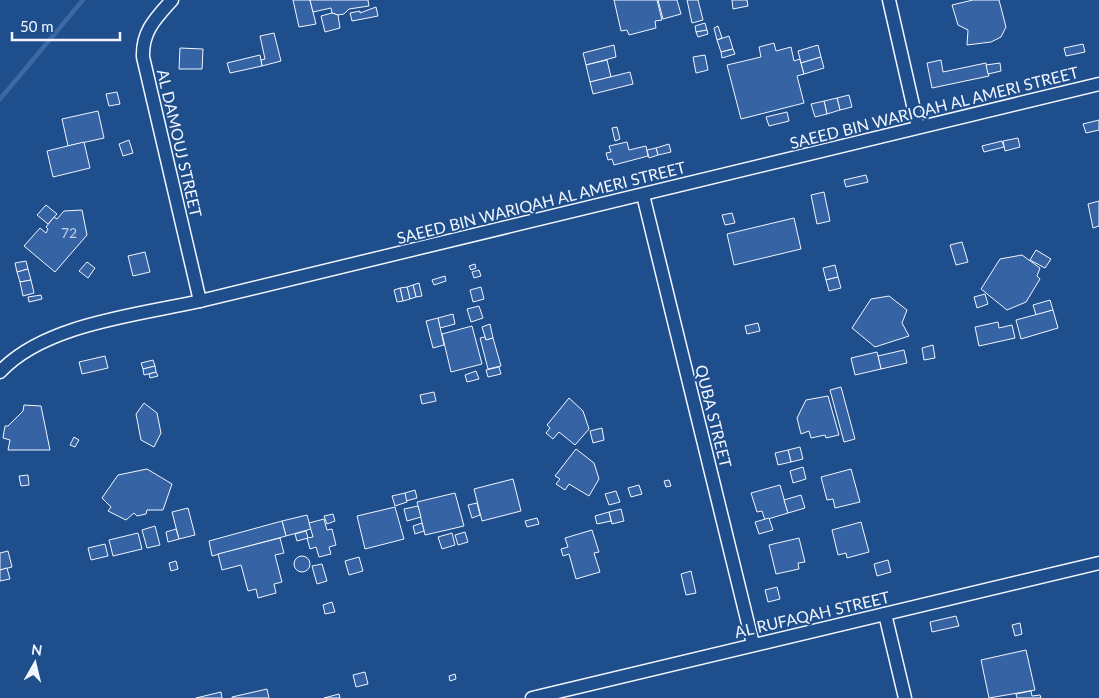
<svg xmlns="http://www.w3.org/2000/svg" width="1099" height="698" font-family="Lato,sans-serif">
<rect width="100%" height="100%" fill="#1f4e8c"/>
<g fill="none" stroke-linecap="round" stroke-linejoin="round">
<!-- stream -->
<polyline stroke="#3b69a3" stroke-width="4.5" points="0,99 83,0"/>
</g>
<!-- building -->
<g fill="#3563a3" stroke="#f2f6ff">
<polygon points="293,0 310,0 316,24 299,27"/>
<polygon points="310,0 368,0 369,6 349,9 344,14 338,15 332,13 331,8 313,12"/>
<polygon points="614,0 657,0 662,20 655,21 656,28 629,35 627,30 621,31"/>
<polygon points="658,0 677,0 681,14 663,19"/>
<polygon points="687,0 698,0 703,20 692,23"/>
<polygon points="732,0 747,0 748,6 733,9"/>
<polygon points="973,0 999,0 1006,27 1001,37 991,42 967,45 968,30 958,25 952,5"/>
<polygon points="376,7 378,16 352,21 350,13 360,11 360,13"/>
<polygon points="332,13 338,15 340,28 325,32 321,16"/>
<polygon points="705,23 707,30 696,32 695,26"/>
<polygon points="718,26 722,38 717,40 714,28"/>
<polygon points="707,30 708,34 698,37 696,32"/>
<polygon points="274,33 281,61 262,66 261,60 265,59 260,36"/>
<polygon points="729,36 733,49 721,52 717,40"/>
<polygon points="774,43 776,51 791,47 794,61 800,59 804,74 797,76 804,103 741,119 727,65 761,57 759,47"/>
<polygon points="1083,44 1085,52 1066,56 1064,48"/>
<polygon points="614,45 616,57 586,65 583,53"/>
<polygon points="818,45 821,57 801,63 798,51"/>
<polygon points="180,48 203,49 202,69 179,69"/>
<polygon points="733,49 735,54 722,58 721,52"/>
<polygon points="260,55 262,66 230,73 227,63"/>
<polygon points="705,55 708,70 696,73 693,57"/>
<polygon points="821,57 824,68 804,74 801,63"/>
<polygon points="607,60 611,77 590,82 586,65"/>
<polygon points="941,60 943,72 986,63 989,76 932,88 927,63"/>
<polygon points="1000,63 1001,71 988,74 986,65"/>
<polygon points="630,72 633,84 593,94 590,82"/>
<polygon points="117,92 120,104 109,106 106,94"/>
<polygon points="849,95 852,107 840,110 837,98"/>
<polygon points="837,98 840,110 827,114 824,101"/>
<polygon points="824,101 827,114 815,117 811,104"/>
<polygon points="98,111 104,138 68,146 62,119"/>
<polygon points="787,112 789,121 769,126 766,117"/>
<polygon points="1099,120 1099,130 1086,133 1083,124"/>
<polygon points="617,127 620,139 615,141 612,128"/>
<polygon points="1018,138 1020,147 1005,151 1003,141"/>
<polygon points="129,140 133,153 123,156 119,144"/>
<polygon points="1002,141 1004,147 984,152 982,146"/>
<polygon points="84,142 90,168 53,177 47,151"/>
<polygon points="627,142 629,150 646,146 648,156 614,165 612,159 608,160 606,153 611,152 609,146"/>
<polygon points="669,144 671,152 658,155 656,148"/>
<polygon points="656,148 658,155 649,158 647,150"/>
<polygon points="866,175 868,182 846,187 844,180"/>
<polygon points="824,192 830,221 817,224 811,195"/>
<polygon points="1099,201 1099,226 1093,228 1088,204"/>
<polygon points="46,205 57,214 48,224 37,215"/>
<polygon points="82,210 87,235 55,272 24,246 40,228 46,233 48,229 46,227 54,217 57,219 64,211"/>
<polygon points="732,213 735,223 725,225 722,215"/>
<polygon points="794,218 801,249 734,265 727,234"/>
<polygon points="962,242 968,262 956,265 950,245"/>
<polygon points="1036,250 1051,259 1045,268 1030,260"/>
<polygon points="145,252 150,272 133,276 128,256"/>
<polygon points="1022,255 1040,268 1037,276 1040,279 1026,302 1007,310 981,289 1000,259"/>
<polygon points="26,261 28,269 17,272 15,263"/>
<polygon points="87,262 95,268 88,278 79,271"/>
<polygon points="475,264 476,268 471,270 469,266"/>
<polygon points="835,265 838,277 826,280 823,268"/>
<polygon points="28,269 31,280 20,282 17,272"/>
<polygon points="479,270 481,276 474,278 472,272"/>
<polygon points="445,276 446,281 434,285 432,280"/>
<polygon points="838,277 841,288 829,291 826,280"/>
<polygon points="31,280 34,293 23,296 20,282"/>
<polygon points="419,283 422,296 416,297 413,285"/>
<polygon points="413,285 416,297 410,299 407,287"/>
<polygon points="407,287 410,299 403,301 400,288"/>
<polygon points="481,287 484,299 473,302 470,290"/>
<polygon points="400,288 403,301 397,302 394,290"/>
<polygon points="985,294 988,304 977,308 974,297"/>
<polygon points="41,295 42,299 29,302 28,297"/>
<polygon points="889,296 907,310 902,323 909,336 875,347 852,328 871,299"/>
<polygon points="1050,300 1053,310 1036,315 1033,305"/>
<polygon points="479,306 483,318 471,322 467,309"/>
<polygon points="1053,310 1058,328 1021,339 1016,320"/>
<polygon points="453,314 455,324 440,328 438,318"/>
<polygon points="438,318 444,345 433,348 426,321"/>
<polygon points="998,322 999,328 1012,325 1015,338 979,346 975,327"/>
<polygon points="758,323 760,331 747,334 745,326"/>
<polygon points="490,324 493,338 486,340 482,327"/>
<polygon points="472,326 482,364 451,372 442,334"/>
<polygon points="485,337 486,340 493,338 501,366 488,369 480,338"/>
<polygon points="933,345 935,358 924,360 922,348"/>
<polygon points="904,350 907,363 881,369 878,356"/>
<polygon points="877,352 881,369 855,375 851,358"/>
<polygon points="105,356 108,368 82,374 79,362"/>
<polygon points="153,360 155,366 143,369 141,363"/>
<polygon points="155,366 156,372 144,375 143,369"/>
<polygon points="499,367 501,374 488,377 486,370"/>
<polygon points="476,371 479,379 467,382 465,375"/>
<polygon points="156,372 158,376 150,378 149,374"/>
<polygon points="841,387 855,439 844,442 830,390"/>
<polygon points="434,392 436,401 422,404 420,395"/>
<polygon points="828,396 839,435 826,438 825,435 811,438 809,431 801,434 797,418 806,400"/>
<polygon points="569,398 583,411 589,429 575,445 559,432 553,439 546,433 550,428 547,425"/>
<polygon points="144,403 157,413 161,433 154,447 141,440 136,414"/>
<polygon points="24,405 41,406 50,450 8,450 10,440 3,438 5,426 8,426 23,411"/>
<polygon points="602,428 604,440 593,443 590,431"/>
<polygon points="74,437 79,440 75,447 70,445"/>
<polygon points="800,447 803,459 791,462 788,450"/>
<polygon points="576,449 594,463 599,479 589,496 569,484 565,490 556,484 560,479 555,476"/>
<polygon points="788,450 791,462 778,465 775,453"/>
<polygon points="803,467 806,479 793,483 790,471"/>
<polygon points="147,469 172,484 163,510 147,510 146,514 137,516 134,513 126,520 108,511 111,507 102,498 118,475"/>
<polygon points="851,469 860,502 835,508 833,499 827,500 821,477"/>
<polygon points="28,475 29,485 21,486 19,476"/>
<polygon points="513,479 521,511 482,521 474,489"/>
<polygon points="669,480 671,486 666,487 664,481"/>
<polygon points="639,485 642,494 631,497 628,488"/>
<polygon points="780,485 788,513 765,520 762,511 757,512 751,493"/>
<polygon points="415,490 417,498 406,501 405,493"/>
<polygon points="616,491 620,502 609,505 605,494"/>
<polygon points="405,493 407,502 395,506 392,496"/>
<polygon points="455,493 464,526 425,535 417,502"/>
<polygon points="801,495 805,508 788,513 784,500"/>
<polygon points="477,503 480,515 472,518 468,505"/>
<polygon points="418,506 421,517 407,521 404,509"/>
<polygon points="395,507 404,539 365,549 357,516"/>
<polygon points="188,508 195,535 179,539 172,512"/>
<polygon points="621,509 624,521 612,524 609,512"/>
<polygon points="609,512 611,521 597,524 595,516"/>
<polygon points="333,514 335,521 327,524 324,516"/>
<polygon points="307,515 311,529 286,536 282,521"/>
<polygon points="537,518 539,524 527,527 525,521"/>
<polygon points="769,518 773,530 759,534 755,522"/>
<polygon points="324,519 327,530 332,529 336,545 329,547 331,554 319,557 316,547 310,549 307,538 313,537 309,523"/>
<polygon points="282,521 286,536 212,556 209,541"/>
<polygon points="861,522 869,552 847,558 846,553 838,555 832,530"/>
<polygon points="422,523 424,531 415,534 413,526"/>
<polygon points="155,526 160,545 147,548 142,530"/>
<polygon points="176,529 179,539 168,542 166,532"/>
<polygon points="592,530 599,552 594,553 600,572 576,579 569,554 563,556 561,549 568,547 565,538"/>
<polygon points="306,531 308,538 297,541 295,534"/>
<polygon points="465,532 468,542 458,545 455,535"/>
<polygon points="138,533 142,549 113,556 109,540"/>
<polygon points="452,533 455,545 442,549 438,537"/>
<polygon points="280,538 284,553 275,555 282,582 274,584 276,593 258,598 256,589 248,591 241,565 222,570 218,554"/>
<polygon points="799,538 805,562 798,563 799,569 776,574 769,545"/>
<polygon points="105,544 108,556 91,560 88,548"/>
<polygon points="8,551 12,567 0,570 0,553"/>
<circle cx="302" cy="564" r="8"/>
<polygon points="359,557 363,571 349,575 345,561"/>
<polygon points="888,560 891,572 877,576 874,564"/>
<polygon points="176,561 178,569 171,571 169,563"/>
<polygon points="322,564 327,581 317,584 312,566"/>
<polygon points="7,568 10,579 0,581 0,570"/>
<polygon points="691,571 696,593 686,595 681,574"/>
<polygon points="777,587 780,599 768,602 765,590"/>
<polygon points="332,602 335,612 325,614 323,605"/>
<polygon points="956,616 959,626 932,632 930,622"/>
<polygon points="1020,623 1022,634 1015,636 1012,625"/>
<polygon points="1026,650 1035,690 989,698 981,660"/>
<polygon points="365,672 368,684 356,687 353,675"/>
<polygon points="455,674 456,679 450,681 449,676"/>
<polygon points="267,689 269,698 232,698 232,697"/>
<polygon points="1031,691 1032,696 1040,695 1041,698 1017,698 1016,694"/>
<polygon points="221,692 222,698 196,698"/>
<polygon points="339,694 340,698 324,698"/>
</g>
<g fill="none" stroke-linecap="round" stroke-linejoin="round">
<defs>
<g id="street">
<path d="M172 0C156 18 142 31 143 57L200 301"/>
<polyline points="889,0 918,127"/>
<polyline points="643,195 753,644"/>
<path d="M0 372C44 324 138 315 200 301L1099 84"/>
<polyline points="885,614 905,698"/>
<polyline points="532,698 1099,563"/>
</g>
</defs>
<!-- street casing -->
<use href="#street" stroke="#f2f6ff" stroke-width="15"/>
<!-- street -->
<use href="#street" stroke="#1f4e8c" stroke-width="12"/>
</g>
<g text-anchor="middle" dominant-baseline="central" stroke-width="4" stroke-linejoin="round" paint-order="stroke">
<!-- number labels -->
<g font-size="14" fill="#c3d1e8">
<text x="69" y="232">72</text>
</g>
<!-- street labels -->
<g font-size="16" fill="#f2f6ff" stroke="#1f4e8c">
<text transform="translate(934 107) rotate(-14)">SAEED BIN WARIQAH AL AMERI STREET</text>
<text transform="translate(180 143) rotate(77)">AL DAMOUJ STREET</text>
<text transform="translate(541 202) rotate(-14)">SAEED BIN WARIQAH AL AMERI STREET</text>
<text transform="translate(714 416) rotate(76)">QUBA STREET</text>
<text transform="translate(812 614) rotate(-13)">AL RUFAQAH STREET</text>
</g>
</g>
<!-- north arrow -->
<g transform="translate(35 663) rotate(8)" stroke="#1f4e8c" stroke-width="4" paint-order="stroke">
<path d="M0-4L9 19L0 12L-9 19Z" fill="#f2f6ff"/>
<text y="-8" font-size="14" font-weight="bold" text-anchor="middle" fill="#f2f6ff">N</text>
</g>
<!-- scale -->
<path d="M12 32v8h108v-8" fill="none" stroke="#f2f6ff" stroke-width="2.5"/>
<text x="20" y="32" font-size="15" fill="#f2f6ff" stroke="#1f4e8c" stroke-width="4" paint-order="stroke">50 m</text>
</svg>
